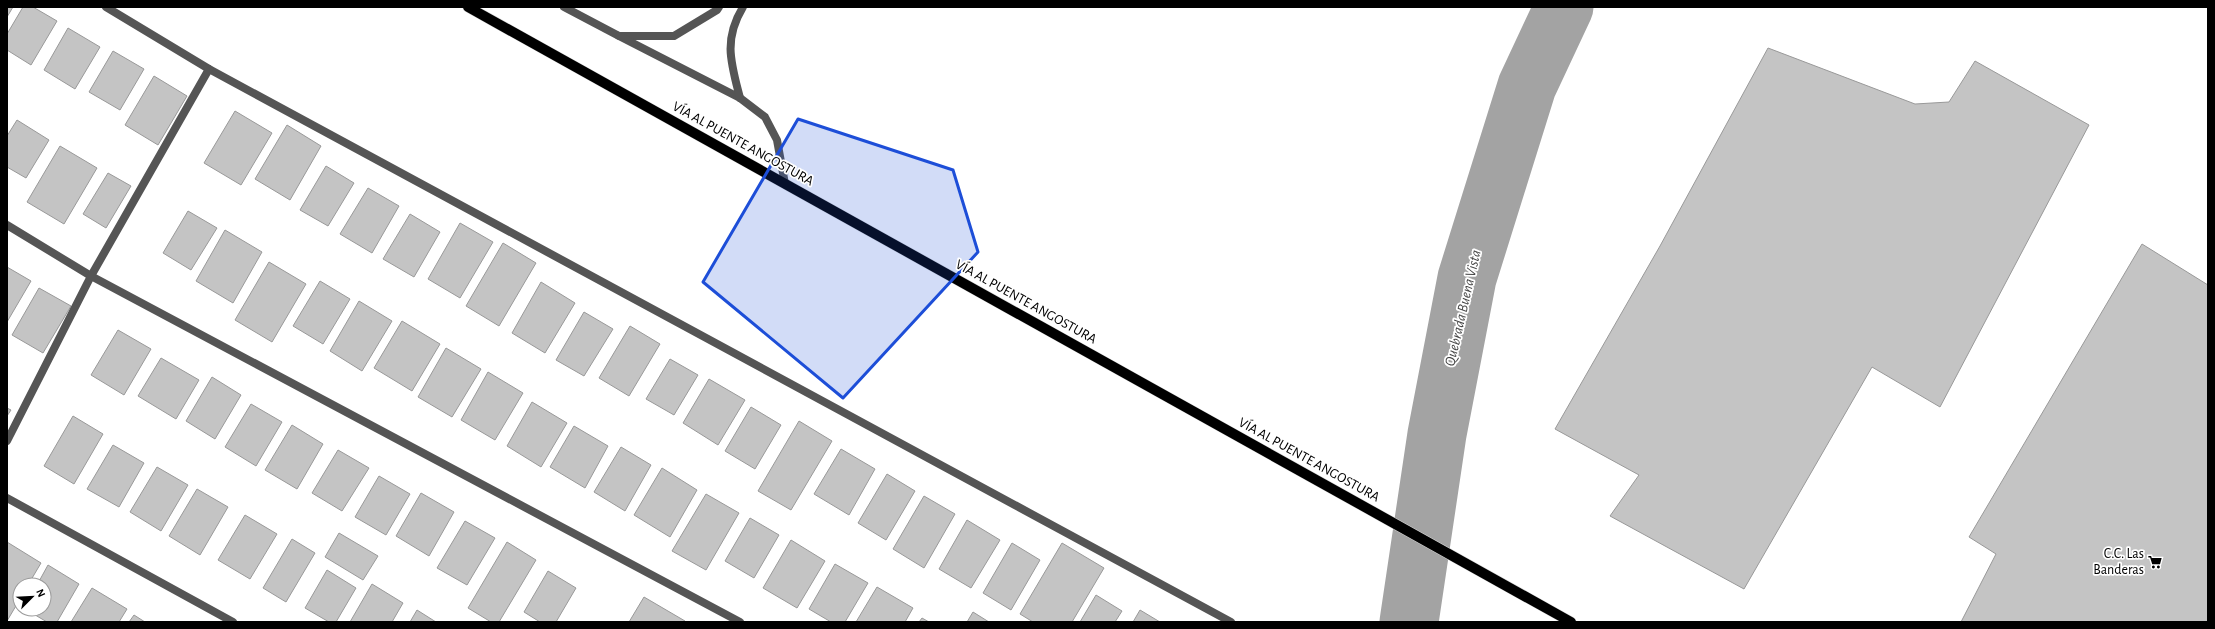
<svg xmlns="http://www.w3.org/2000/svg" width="2215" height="629" font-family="'Alegreya Sans',sans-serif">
<rect width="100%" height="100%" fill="#fff"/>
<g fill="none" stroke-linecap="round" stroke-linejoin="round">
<!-- river -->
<polyline stroke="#a3a3a3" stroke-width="59" points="1409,622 1437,434 1467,278 1527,86 1564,7"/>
</g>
<!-- building -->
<g fill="#c4c4c4" stroke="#999">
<polygon points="7,7 13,7 7,17"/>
<polygon points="23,7 33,7 57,21 31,65 7,50 7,34"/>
<polygon points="68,28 100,47 75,89 44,70"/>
<polygon points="1768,48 1915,104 1949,102 1975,61 2089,125 1940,407 1872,367 1744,589 1610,516 1639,475 1555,429 1660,246"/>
<polygon points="113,51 144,69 120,110 89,92"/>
<polygon points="154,76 187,96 158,145 125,125"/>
<polygon points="235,111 272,133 241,185 204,163"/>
<polygon points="17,120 49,140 26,178 7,167 7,136"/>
<polygon points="287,125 321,146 290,200 255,179"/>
<polygon points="60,146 97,168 64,224 27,202"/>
<polygon points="326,166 354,183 328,226 300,210"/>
<polygon points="108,173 131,186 106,228 83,214"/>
<polygon points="368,188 399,206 372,253 340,234"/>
<polygon points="188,211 217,228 191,270 163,253"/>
<polygon points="410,214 440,232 414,277 383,259"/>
<polygon points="460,223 493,242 460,298 428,279"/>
<polygon points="225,230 262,252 233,303 196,281"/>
<polygon points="503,243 536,263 499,326 466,306"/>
<polygon points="2142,244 2208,285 2208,622 1961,622 1996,554 1969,537"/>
<polygon points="269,262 306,284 272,342 235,320"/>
<polygon points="7,267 31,281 7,322"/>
<polygon points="320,281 350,299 323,344 293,326"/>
<polygon points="541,282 575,303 545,353 512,333"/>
<polygon points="39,288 71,306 43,353 12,335"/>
<polygon points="359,301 392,321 362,371 330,351"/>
<polygon points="584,312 613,329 584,376 556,360"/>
<polygon points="402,321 440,344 412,391 374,368"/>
<polygon points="630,326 660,344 629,396 599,378"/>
<polygon points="118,330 151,349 124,395 91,375"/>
<polygon points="446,348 481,369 452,417 418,397"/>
<polygon points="161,358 199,380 176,419 138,396"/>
<polygon points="670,359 698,375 674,415 646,399"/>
<polygon points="488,372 523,393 495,440 461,420"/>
<polygon points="212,377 241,395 215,439 186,421"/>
<polygon points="709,379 745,400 718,445 683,423"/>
<polygon points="532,402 567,423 541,467 507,446"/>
<polygon points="251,404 282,422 256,466 225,447"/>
<polygon points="751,407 781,425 755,469 725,451"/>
<polygon points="7,408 11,410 7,416"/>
<polygon points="73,416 103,434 74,484 44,466"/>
<polygon points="799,421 832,441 791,510 758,491"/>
<polygon points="292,425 323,444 297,489 265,470"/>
<polygon points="574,426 608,446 585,488 550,467"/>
<polygon points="113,445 144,463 119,507 87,489"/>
<polygon points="621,447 651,465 625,511 594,492"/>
<polygon points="841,449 875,469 849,515 814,494"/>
<polygon points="338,450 369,468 342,511 312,493"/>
<polygon points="157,467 188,485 161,531 130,512"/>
<polygon points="662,468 697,490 670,537 634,515"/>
<polygon points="887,474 915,491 886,540 858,523"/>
<polygon points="379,476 410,494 386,535 355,517"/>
<polygon points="197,489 228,507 200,555 169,536"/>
<polygon points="421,493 454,512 429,556 396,536"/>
<polygon points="706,494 739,513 706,570 672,551"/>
<polygon points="924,496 955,514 924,568 893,549"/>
<polygon points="245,515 277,534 250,579 218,560"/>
<polygon points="750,518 779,535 754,578 725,561"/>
<polygon points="967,520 1000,540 971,588 939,569"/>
<polygon points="465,521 495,538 467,585 437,568"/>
<polygon points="339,533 378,556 363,580 325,557"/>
<polygon points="292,539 315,553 286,602 263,588"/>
<polygon points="791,540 825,561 797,608 763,588"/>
<polygon points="7,542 41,563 28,585 20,585 20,599 7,621"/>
<polygon points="507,542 536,560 499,622 491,622 468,608"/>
<polygon points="1012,543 1040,560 1011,610 983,593"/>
<polygon points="1062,543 1104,568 1072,622 1033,622 1020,614"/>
<polygon points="835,564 868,583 845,622 831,622 809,609"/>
<polygon points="48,565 79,584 57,622 47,622 25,609 44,609 44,585 37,585"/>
<polygon points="327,570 356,588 336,622 329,622 305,608"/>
<polygon points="548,571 576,588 556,622 540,622 524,612"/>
<polygon points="372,584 403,603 392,622 350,622"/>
<polygon points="877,587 913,608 905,622 856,622"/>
<polygon points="92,588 127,609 119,622 71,622"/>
<polygon points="1096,595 1122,611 1115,622 1080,622"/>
<polygon points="644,597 685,621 684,622 629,622"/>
<polygon points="417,610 436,622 410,622"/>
<polygon points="1140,610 1160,622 1133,622"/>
<polygon points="973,612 989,622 967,622"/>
<polygon points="134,615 145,622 129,622"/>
<polygon points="922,618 929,622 919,622"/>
</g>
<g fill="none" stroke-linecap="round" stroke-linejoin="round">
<defs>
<polyline id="primary" points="468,7 1571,622"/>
</defs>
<!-- primary casing -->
<use href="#primary" stroke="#dbdbdb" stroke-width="11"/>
<!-- lane -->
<g stroke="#555" stroke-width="8">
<polyline points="564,7 619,36 674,36 717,10 719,7"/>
<polyline points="619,36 740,98 765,117 777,140 785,184"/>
<path d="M740 98C731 63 723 40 743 7"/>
</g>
<!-- street -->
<g stroke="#555" stroke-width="8">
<polyline points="106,7 209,69 1231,622"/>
<polyline points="7,225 91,276 740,622"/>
<polyline points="7,441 91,276 209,69"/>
<polyline points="7,498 233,622"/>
</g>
<!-- primary -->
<use href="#primary" stroke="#000" stroke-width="10"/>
</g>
<!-- marked area -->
<path fill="#1d4ed8" fill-opacity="0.2" stroke="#1d4ed8" stroke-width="3" stroke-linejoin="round" d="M798 119 953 170 978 252 843 398 703 282Z"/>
<!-- icons -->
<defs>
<symbol id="supermarket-bare" viewBox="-9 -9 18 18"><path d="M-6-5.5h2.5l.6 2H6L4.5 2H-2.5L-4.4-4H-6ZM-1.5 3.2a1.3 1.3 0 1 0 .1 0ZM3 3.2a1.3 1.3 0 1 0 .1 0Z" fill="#000" stroke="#fff" stroke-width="2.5" paint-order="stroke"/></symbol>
</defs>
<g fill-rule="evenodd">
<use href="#supermarket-bare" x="2145" y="552" width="20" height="20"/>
</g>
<g text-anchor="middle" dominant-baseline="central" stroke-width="3.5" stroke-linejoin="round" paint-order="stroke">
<!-- street labels -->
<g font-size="14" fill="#000" stroke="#fff">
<text transform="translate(743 144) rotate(29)">VÍA AL PUENTE ANGOSTURA</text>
<text transform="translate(1026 302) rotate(29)">VÍA AL PUENTE ANGOSTURA</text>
<text transform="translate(1309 460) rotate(29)">VÍA AL PUENTE ANGOSTURA</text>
</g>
<!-- poi labels -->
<g font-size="14" fill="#000" stroke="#fff" text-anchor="end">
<text x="2144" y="554">C.C. Las<tspan x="2144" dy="16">Banderas</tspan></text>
</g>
<!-- water labels -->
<g font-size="15" font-style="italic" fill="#444" stroke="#fff">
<text transform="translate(1463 308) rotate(-77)">Quebrada Buena Vista</text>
</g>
</g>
<!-- border -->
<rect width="2215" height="629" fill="none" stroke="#000000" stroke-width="16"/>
<!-- north arrow -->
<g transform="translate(32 597) rotate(66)"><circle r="19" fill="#ffffff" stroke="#999999"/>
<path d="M0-3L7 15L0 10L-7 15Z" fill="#000000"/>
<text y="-6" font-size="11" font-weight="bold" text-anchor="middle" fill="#000000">N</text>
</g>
</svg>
